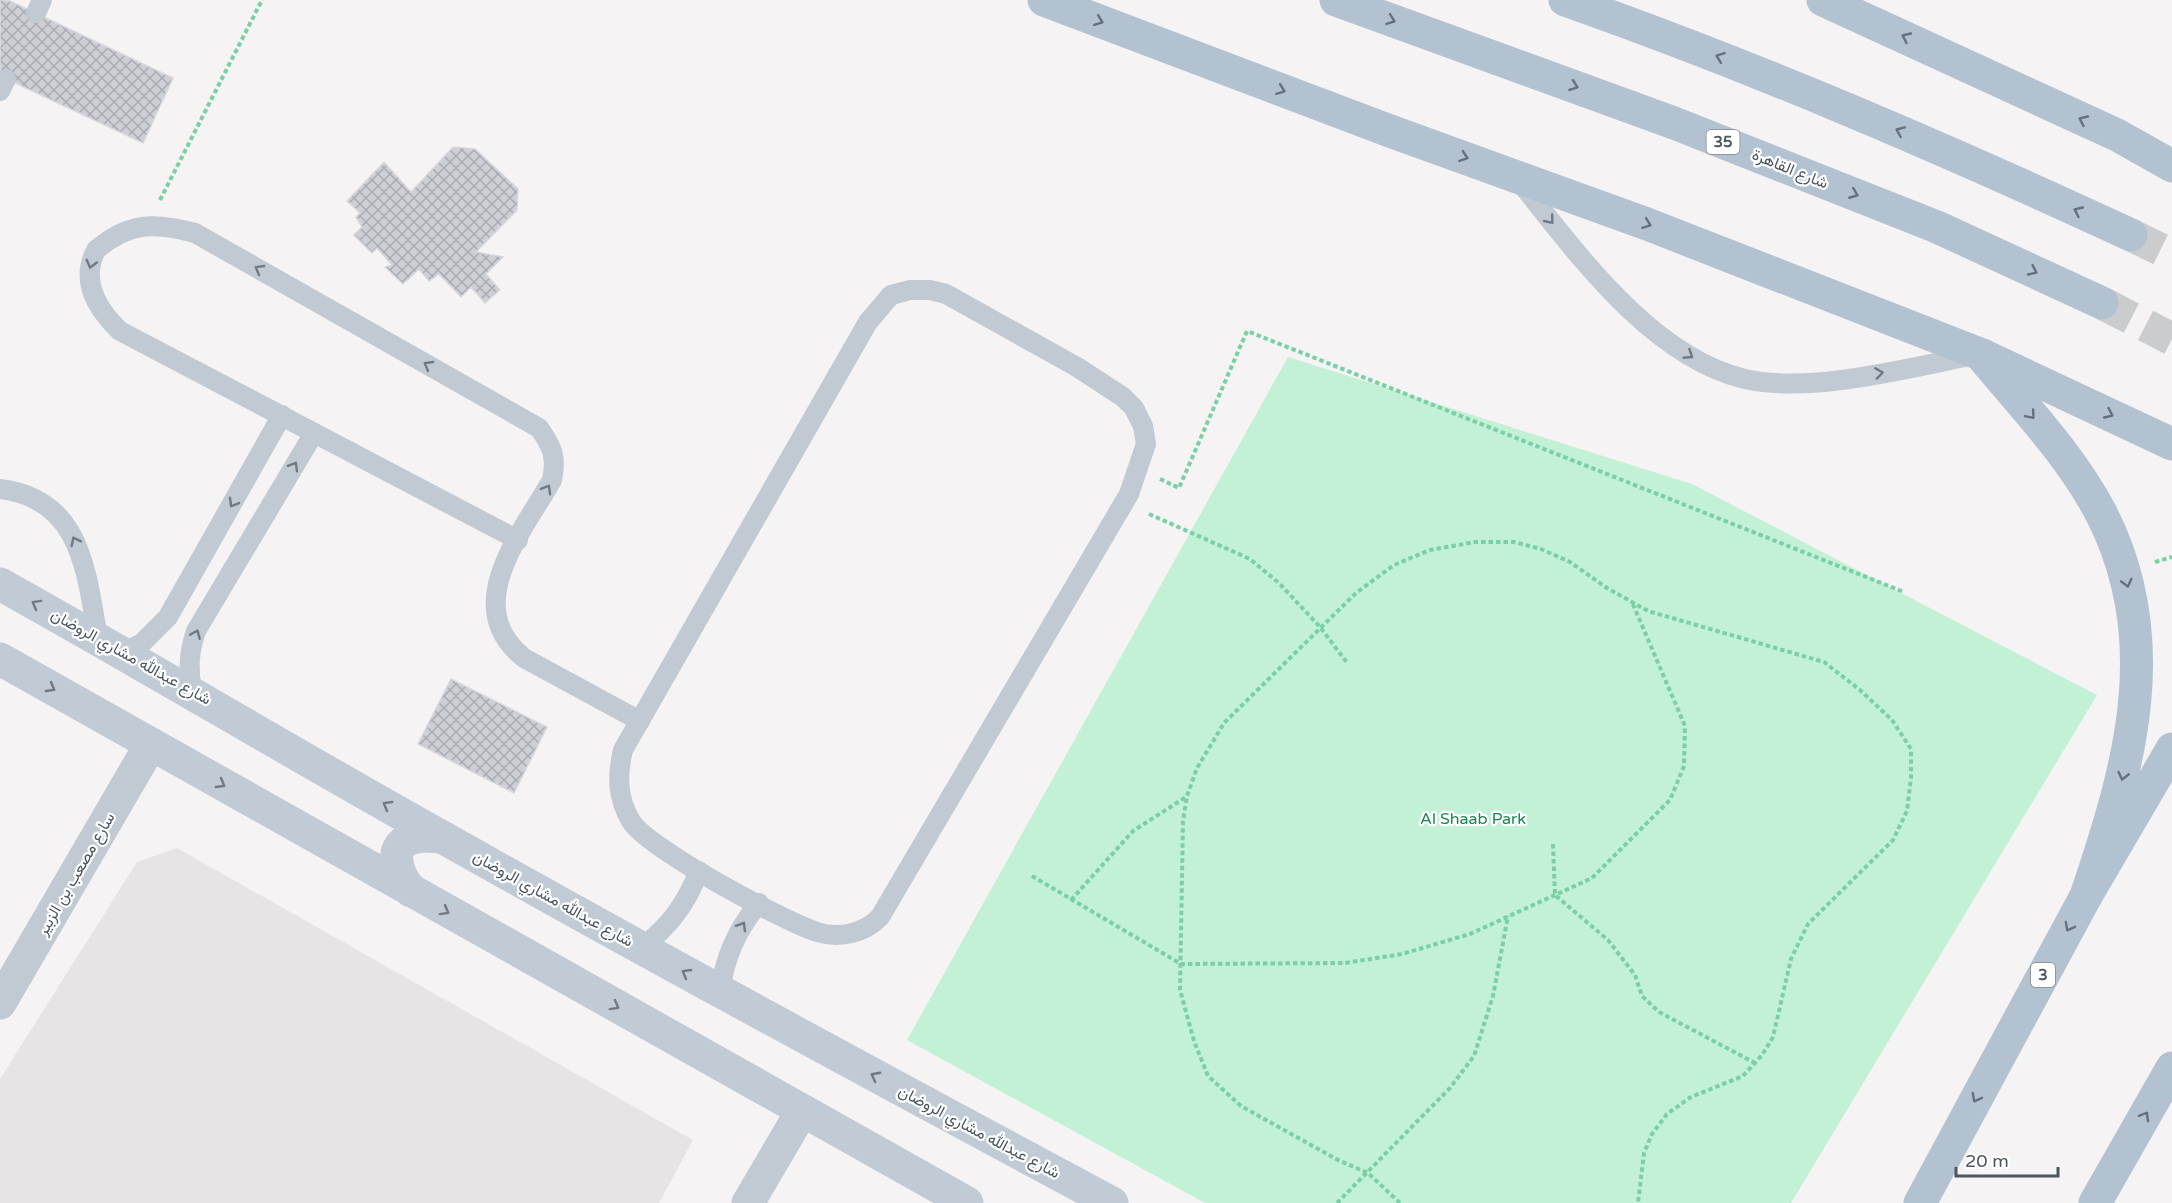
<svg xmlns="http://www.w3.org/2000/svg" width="2172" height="1203" font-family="'Varela Round',Vazirmatn,sans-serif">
<defs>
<pattern id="building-cross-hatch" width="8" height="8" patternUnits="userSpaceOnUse" patternTransform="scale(1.5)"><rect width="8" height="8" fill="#cdcfd5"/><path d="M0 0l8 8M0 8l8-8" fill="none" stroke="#a8abb0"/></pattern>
</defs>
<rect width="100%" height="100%" fill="#f5f3f3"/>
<!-- education -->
<polygon fill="#e6e4e5" points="177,848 693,1140 659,1203 0,1203 0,1079 137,862"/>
<!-- green -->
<polygon fill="#c3f1d5" points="1288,357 1692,484 2097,695 1791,1203 1205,1203 907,1040"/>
<!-- building -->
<g fill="url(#building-cross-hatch)" stroke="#d7d9de" stroke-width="1.5">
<polygon points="0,0 8,0 173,78 143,143 0,76"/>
<polygon points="453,147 475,149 518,189 517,210 476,252 503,257 486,274 500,290 485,303 471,287 461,297 439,274 429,281 419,269 403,284 385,267 392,265 377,248 372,253 354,235 362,227 356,217 360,213 347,201 384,162 411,192"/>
<polygon points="451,679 547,727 514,793 418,744"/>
</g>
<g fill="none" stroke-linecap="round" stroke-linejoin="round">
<!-- primary-tunnel -->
<g stroke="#caccce" stroke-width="33" stroke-dasharray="33 16" stroke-linecap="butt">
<polyline points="2131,235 2172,255"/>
<polyline points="2102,303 2172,339"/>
</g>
<!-- path -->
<g stroke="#7ad0a6" stroke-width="4" stroke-dasharray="4.5 3" stroke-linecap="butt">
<polyline points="160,200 262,0"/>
<polyline points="1160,479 1179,488 1247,331 1904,592"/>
<polyline points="1149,514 1250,559 1280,584 1320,627 1348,664"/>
<polyline points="2155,562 2172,557"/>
<polyline points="1553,844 1555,895 1608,940 1635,975 1642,996 1659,1012 1755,1063"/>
<polyline points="1032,876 1181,964 1345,963 1402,954 1470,934 1592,878 1670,800 1684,766 1685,726 1632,602"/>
<polyline points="1071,900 1133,831 1186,797"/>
<polyline points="1337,1203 1450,1088 1474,1056 1493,996 1508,916"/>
<polyline points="1400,1203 1368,1173 1338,1160 1241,1106 1208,1076 1194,1041 1180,990 1183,821 1187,796 1197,768 1224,723 1356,593 1394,565 1430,550 1475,542 1514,542 1541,549 1570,562 1607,588 1648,611 1824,662 1860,690 1892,720 1911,749 1911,778 1907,811 1893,840 1808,924 1791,959 1773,1037 1762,1055 1743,1076 1691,1097 1667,1114 1652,1134 1644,1153 1638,1203"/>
</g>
<!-- lane -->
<g stroke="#c1cad2" stroke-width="20">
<polyline points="36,13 42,0"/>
<polyline points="0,91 6,79"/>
<path d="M1519 181C1576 252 1651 357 1745 379 1811 394 1908 368 1975 355"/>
<path d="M910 290H930L946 294 1077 367 1123 397 1134 408 1143 426 1146 444 1129 494 880 917C865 933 840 939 817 932 783 921 647 848 631 821 617 798 617 775 623 750L868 322 891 295Z"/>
<path d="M0 489C82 499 86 572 98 638"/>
<path d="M518 540 120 331C97 309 80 281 96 250 129 222 154 222 195 233L539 428C552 446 557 457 552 480 522 533 459 606 524 658L640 721"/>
<polyline points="123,653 142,643 168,617 282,415"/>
<path d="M192 691C188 668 189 652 196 631L314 433"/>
<path d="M641 948C670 926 686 904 699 871"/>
<path d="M720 992C725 957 736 931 759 903"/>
</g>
<!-- street -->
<g stroke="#c1cad2" stroke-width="33">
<polyline points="0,1003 151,744"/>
<polyline points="748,1203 802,1111"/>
</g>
<!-- secondary -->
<g stroke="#c1cbd6" stroke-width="33">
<path d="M0 584C149 667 295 755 444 838 665 963 888 1083 1112 1203"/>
<polyline points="0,659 967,1203"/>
<path d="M411 891C398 875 384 843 417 837 424 835 434 837 441 837"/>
</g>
<!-- primary -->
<g stroke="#b3c2d1" stroke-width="33">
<polyline points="1044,0 1390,131 1647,224 1980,354 2172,444"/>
<polyline points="1336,0 1674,123 1937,227 2102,303"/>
<path d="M1565 0C1758 68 1945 149 2131 235"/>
<polyline points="1823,0 2117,135 2172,166"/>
<path d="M1985 360C2026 409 2071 456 2101 513 2167 641 2129 769 2086 896"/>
<polyline points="1920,1203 2086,896 2172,749"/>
<polyline points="2095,1203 2172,1068"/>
</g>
</g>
<!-- one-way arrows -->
<defs><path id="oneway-chevron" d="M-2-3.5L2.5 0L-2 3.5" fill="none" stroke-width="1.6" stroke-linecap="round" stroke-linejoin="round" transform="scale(1.5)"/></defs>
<g stroke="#64717d">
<use href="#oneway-chevron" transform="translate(1391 20) rotate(20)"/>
<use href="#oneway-chevron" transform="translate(1099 21) rotate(21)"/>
<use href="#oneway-chevron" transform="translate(1906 37) rotate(-155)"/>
<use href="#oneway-chevron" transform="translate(1720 57) rotate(-159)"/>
<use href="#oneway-chevron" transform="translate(1574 86) rotate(20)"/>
<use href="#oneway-chevron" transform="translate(1281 90) rotate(21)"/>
<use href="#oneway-chevron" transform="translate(2083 120) rotate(-155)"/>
<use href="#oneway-chevron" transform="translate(1900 131) rotate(-157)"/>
<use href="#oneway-chevron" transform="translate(1464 157) rotate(19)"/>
<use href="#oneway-chevron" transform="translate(1854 194) rotate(22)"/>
<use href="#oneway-chevron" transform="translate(2078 211) rotate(-155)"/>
<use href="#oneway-chevron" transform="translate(1647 224) rotate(21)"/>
<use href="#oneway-chevron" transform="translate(2033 271) rotate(25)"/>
<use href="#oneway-chevron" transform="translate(2109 414) rotate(25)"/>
<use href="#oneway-chevron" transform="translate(2031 415) rotate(50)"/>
<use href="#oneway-chevron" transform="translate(2127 583) rotate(76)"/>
<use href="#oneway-chevron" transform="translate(2123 776) rotate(103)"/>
<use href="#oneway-chevron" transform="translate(2069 927) rotate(118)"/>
<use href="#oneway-chevron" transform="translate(1976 1098) rotate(118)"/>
<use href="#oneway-chevron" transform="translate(2145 1116) rotate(-60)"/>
</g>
<g stroke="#6e7983">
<use href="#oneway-chevron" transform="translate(1550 220) rotate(51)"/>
<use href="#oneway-chevron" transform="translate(91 264) rotate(105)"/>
<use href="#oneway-chevron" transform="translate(259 269) rotate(-150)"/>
<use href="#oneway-chevron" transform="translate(1689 355) rotate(33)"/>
<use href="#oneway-chevron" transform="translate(428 365) rotate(-150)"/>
<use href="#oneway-chevron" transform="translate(1879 373) rotate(-8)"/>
<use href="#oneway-chevron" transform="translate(294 466) rotate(-59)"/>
<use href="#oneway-chevron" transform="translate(547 489) rotate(-60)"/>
<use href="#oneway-chevron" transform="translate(233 503) rotate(120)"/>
<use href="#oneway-chevron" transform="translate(75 541) rotate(-117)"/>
<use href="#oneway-chevron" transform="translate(196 634) rotate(-67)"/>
<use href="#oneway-chevron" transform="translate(742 926) rotate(-58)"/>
</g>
<g stroke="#6e7984">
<use href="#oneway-chevron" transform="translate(36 604) rotate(-151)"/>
<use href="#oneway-chevron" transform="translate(51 688) rotate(30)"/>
<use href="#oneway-chevron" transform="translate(221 784) rotate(30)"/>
<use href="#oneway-chevron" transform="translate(387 805) rotate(-150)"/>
<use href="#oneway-chevron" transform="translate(445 911) rotate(29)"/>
<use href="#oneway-chevron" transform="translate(686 973) rotate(-150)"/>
<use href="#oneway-chevron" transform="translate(615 1006) rotate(29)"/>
<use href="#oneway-chevron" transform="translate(875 1076) rotate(-152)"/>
</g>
<g text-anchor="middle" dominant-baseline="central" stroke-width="4.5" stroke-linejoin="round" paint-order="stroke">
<!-- shield labels -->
<g fill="#fff" stroke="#808990" stroke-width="1.5">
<rect x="1706.5" y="130" width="33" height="24" rx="4.5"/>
<rect x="2031" y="963" width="24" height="24" rx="4.5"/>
</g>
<g font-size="15" font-weight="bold" fill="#4a5661">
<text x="1723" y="142">35</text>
<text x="2043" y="975">3</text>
</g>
<!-- street labels -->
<g font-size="16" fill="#4a5661" stroke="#fff">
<text transform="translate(1790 169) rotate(22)">شارع القاهرة</text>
<text transform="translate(131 657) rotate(29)">شارع عبدالله مشاري الروضان</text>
<text transform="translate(76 874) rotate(-60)">سارع مصعب بن الزبير</text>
<text transform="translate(553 899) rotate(29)">شارع عبدالله مشاري الروضان</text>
<text transform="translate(979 1132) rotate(28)">شارع عبدالله مشاري الروضان</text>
</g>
<!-- park labels -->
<g font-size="16" fill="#17864f" stroke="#fff">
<text x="1473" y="819">Al Shaab Park</text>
</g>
</g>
<!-- scale -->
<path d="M1956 1167v9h102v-9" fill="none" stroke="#4a5661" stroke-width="3"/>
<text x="1965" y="1167" font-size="18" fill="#4a5661" stroke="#ffffff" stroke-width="4.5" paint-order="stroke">20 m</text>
</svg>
